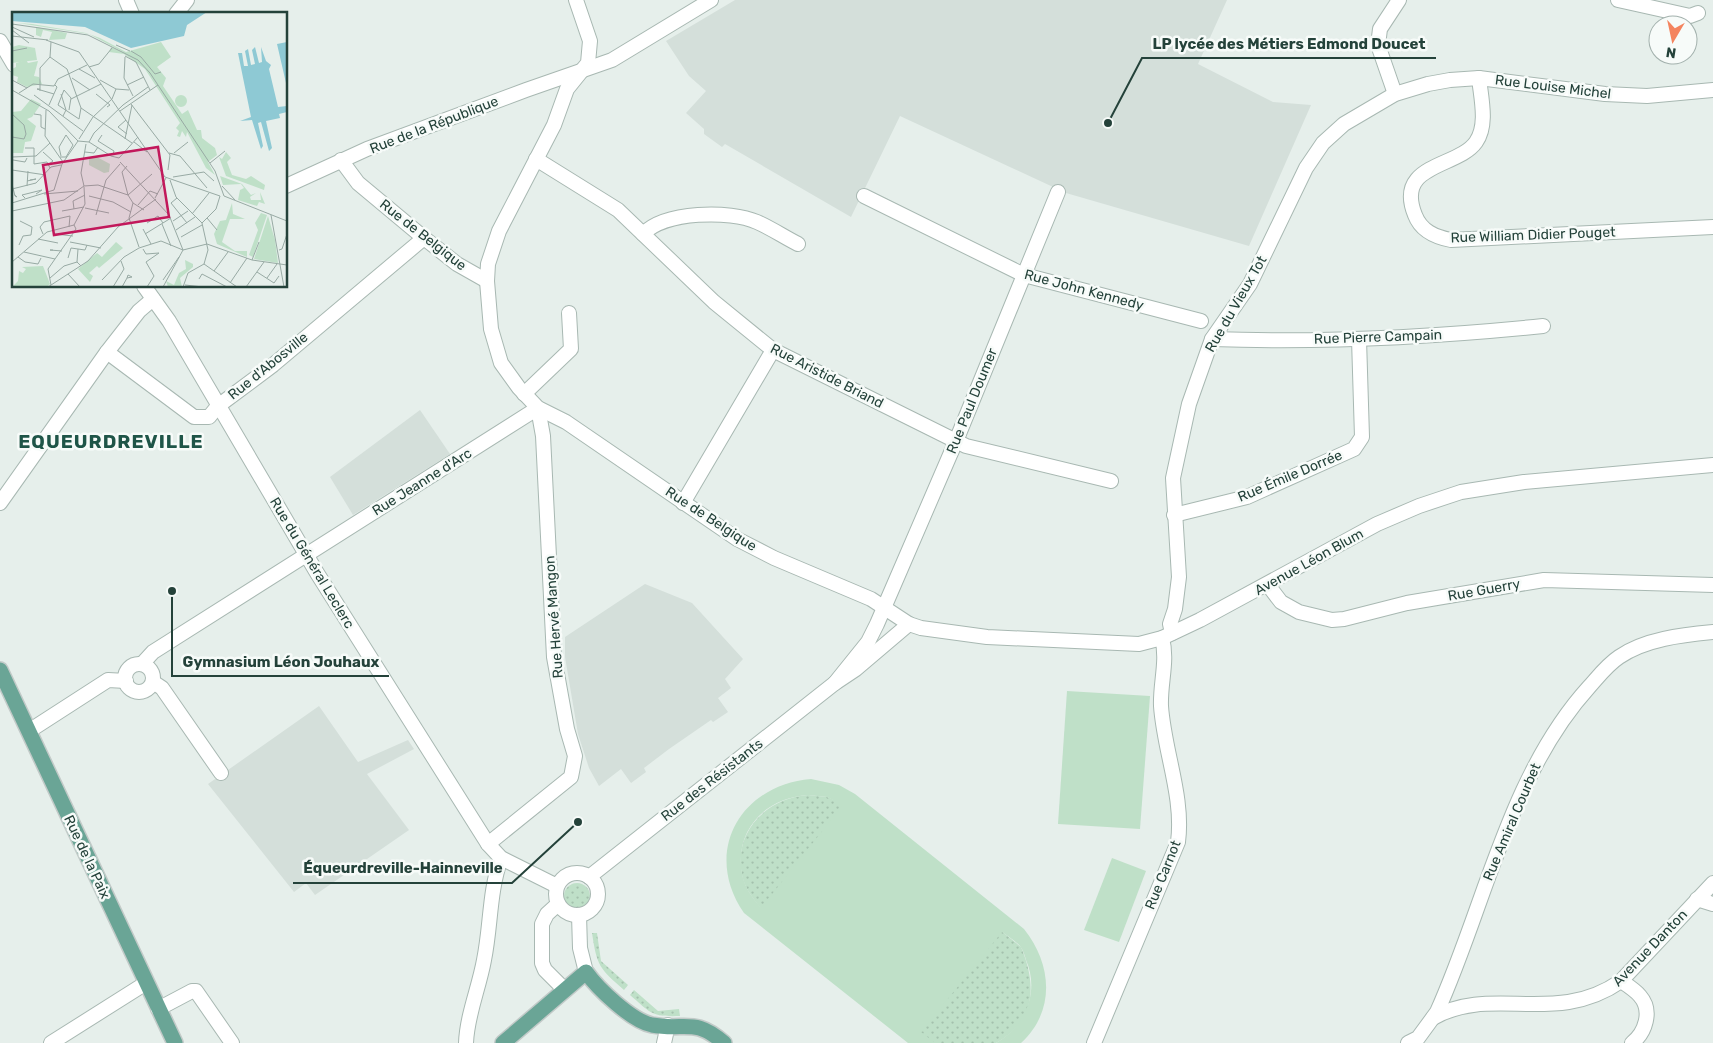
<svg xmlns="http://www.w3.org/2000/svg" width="1713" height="1043" font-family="Rubik,sans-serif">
<defs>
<pattern id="grass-dots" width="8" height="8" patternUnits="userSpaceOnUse" patternTransform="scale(1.25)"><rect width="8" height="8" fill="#bfe0c8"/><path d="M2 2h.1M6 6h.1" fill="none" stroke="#a4c1ad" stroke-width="1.8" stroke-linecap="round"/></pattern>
</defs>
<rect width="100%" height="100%" fill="#e6efeb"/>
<!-- built -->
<g fill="#d4dfda">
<polygon points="735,0 1227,0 1198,64 1273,102 1311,105 1249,246 1066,193 900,116 851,217 725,144 722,147 704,134 704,129 686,113 706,91 689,76 666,41"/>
<polygon points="420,410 450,454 353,515 330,477"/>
<polygon points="645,584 692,603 743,659 725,679 731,688 718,698 728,712 713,722 711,720 669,749 644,768 646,772 631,783 621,769 599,786 589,768 578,734 565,657 565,637"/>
<polygon points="319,706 358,762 408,740 414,749 367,774 409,830 315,895 306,883 294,892 208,784"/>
</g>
<!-- grass -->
<g fill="url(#grass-dots)">
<path d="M808 795 827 797 844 804 1021 947C1037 985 1036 1021 996 1043H934L761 909C754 899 746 890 743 879 731 834 765 798 808 795Z"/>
<circle cx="577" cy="896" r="13"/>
<path d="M592 933H597L601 961 628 985 624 990C599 968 597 966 592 933Z"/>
<path d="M634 990 658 1011 679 1009 680 1016C651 1017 651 1013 630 995Z"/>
</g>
<!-- pitch -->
<g fill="#bfe0c8" fill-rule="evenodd">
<polygon points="1067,691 1150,696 1140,829 1058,824"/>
<path d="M811 779 839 785 855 794 1024 929C1052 964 1056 1011 1021 1043H996C1025 1027 1040 992 1026 960 1025 956 1023 950 1020 946 1015 941 1008 936 1002 932L921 1032 935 1043H908L744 913C702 852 740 785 811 779ZM808 795 827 797 843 805 761 908C754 899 746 890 743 878 732 832 764 798 808 795Z"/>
<polygon points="1112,858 1146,871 1119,942 1084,930"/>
</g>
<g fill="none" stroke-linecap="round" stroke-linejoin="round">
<defs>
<g id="minor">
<polyline points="126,0 132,14"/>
<polyline points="576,0 590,41 588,63 567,89 554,125 499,231 488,264 487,281 491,329 501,363 519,388 538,408 566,422 737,539 774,558 871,599 909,624 921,628 987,637 1139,644 1162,638 1200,620 1377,524 1419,506 1461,492 1524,482 1713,465"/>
<polyline points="1618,0 1690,16 1698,13"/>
<polyline points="176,14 187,0"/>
<polyline points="0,41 14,65"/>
<path d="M1479 78C1481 98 1488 125 1476 142 1458 168 1394 163 1415 215 1421 231 1435 237 1451 240L1713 227"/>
<polyline points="1395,94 1378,45 1380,29 1399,0"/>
<polyline points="536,159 618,210 714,302 773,350 966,446 1111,481"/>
<polyline points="341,160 358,183 424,238 457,264 487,281"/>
<polyline points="286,186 367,149 526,90 612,60 711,0"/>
<polyline points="864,196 1024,275 1201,321"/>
<path d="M643 234C665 211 730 210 757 222 771 228 784 237 798 244"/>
<polyline points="144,286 169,321 317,573 488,844 501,858 557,886"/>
<path d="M1212 339C1323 343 1434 337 1543 326"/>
<polyline points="107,352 194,417 209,417 218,406 273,365 424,238"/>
<polyline points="524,394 571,349 569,313"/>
<polyline points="0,503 107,352 139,311 153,299"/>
<polyline points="683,503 773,350"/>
<polyline points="1174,515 1247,497 1354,449 1362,437 1359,339"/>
<polyline points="1268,585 1281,602 1299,612 1332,620 1344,619 1407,603 1544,580 1713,585"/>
<polyline points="1172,633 1170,624 1175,609 1179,577 1173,478 1189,404 1212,339 1250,284 1306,168 1323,143 1344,124 1395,94 1428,84 1450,80 1479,78 1605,94 1647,96 1713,90"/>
<polyline points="142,664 153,652 538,408 543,436 554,657 567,729 575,756 571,777 488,844"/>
<circle cx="139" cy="678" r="14"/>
<polyline points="153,682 162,688 221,773"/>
<polyline points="835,683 868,642 877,624 956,441 1058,192"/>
<polyline points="29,731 108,680 126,681"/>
<circle cx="577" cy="894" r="21"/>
<polyline points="589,877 835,683 856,669 909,624"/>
<polyline points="1697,899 1713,904"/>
<polyline points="558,904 547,914 542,924 542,963 545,970 564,989"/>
<polyline points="579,915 580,948 586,972"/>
<path d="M1621 981C1627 985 1635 990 1640 996 1653 1011 1645 1033 1632 1043"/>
<polyline points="158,1009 192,991 196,991 232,1043"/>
<path d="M1433 1018C1492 984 1555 1027 1621 981L1713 883"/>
<polyline points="51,1043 146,983"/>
<path d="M466 1043C467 1015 479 988 484 960 491 926 489 892 501 858"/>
<polyline points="664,1043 668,1025"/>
<path d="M1094 1043 1178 842C1184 797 1164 751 1161 706 1160 683 1168 661 1162 638"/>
<path d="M1408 1043 1418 1038 1437 1012C1485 906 1509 775 1589 687 1598 677 1607 665 1619 657 1645 639 1682 635 1713 632"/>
</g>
<g id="major">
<polyline points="0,670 175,1043"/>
<path d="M503 1043 586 972C598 989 632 1021 652 1025 686 1031 694 1017 724 1043"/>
</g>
</defs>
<!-- minor casing -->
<use href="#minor" stroke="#a8b8b2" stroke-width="16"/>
<!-- major casing -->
<use href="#major" stroke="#c2cac8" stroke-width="18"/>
<!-- minor -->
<use href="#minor" stroke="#fff" stroke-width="14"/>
<!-- major -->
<use href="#major" stroke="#6aa596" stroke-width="15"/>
</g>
<g text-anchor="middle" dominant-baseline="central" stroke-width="5" stroke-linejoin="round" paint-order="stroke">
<!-- street labels -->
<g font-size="14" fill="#24423a" stroke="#f7fbf9">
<text transform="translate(1553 87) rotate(7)">Rue Louise Michel</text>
<text transform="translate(434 125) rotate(-21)">Rue de la République</text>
<text transform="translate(423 235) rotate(38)">Rue de Belgique</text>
<text transform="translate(1533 235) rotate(-2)">Rue William Didier Pouget</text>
<text transform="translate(1084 290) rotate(15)">Rue John Kennedy</text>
<text transform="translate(1236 304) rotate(-60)">Rue du Vieux Tot</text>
<text transform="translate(1378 337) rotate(-2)">Rue Pierre Campain</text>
<text transform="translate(268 366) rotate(-39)">Rue d'Abosville</text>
<text transform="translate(827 376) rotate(27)">Rue Aristide Briand</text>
<text transform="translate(972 401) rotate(-68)">Rue Paul Doumer</text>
<text transform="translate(1290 476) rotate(-23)">Rue Émile Dorrée</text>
<text transform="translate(422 482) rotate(-32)">Rue Jeanne d'Arc</text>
<text transform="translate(711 519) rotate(33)">Rue de Belgique</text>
<text transform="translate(1309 562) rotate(-29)">Avenue Léon Blum</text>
<text transform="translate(312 563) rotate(59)">Rue du Général Leclerc</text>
<text transform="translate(1484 590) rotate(-10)">Rue Guerry</text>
<text transform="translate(554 617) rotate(-94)">Rue Hervé Mangon</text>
<text transform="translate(712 780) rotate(-38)">Rue des Résistants</text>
<text transform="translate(1512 822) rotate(-67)">Rue Amiral Courbet</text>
<text transform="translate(87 857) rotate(65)">Rue de la Paix</text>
<text transform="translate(1163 875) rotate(-68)">Rue Carnot</text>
<text transform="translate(1650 948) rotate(-46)">Avenue Danton</text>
</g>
<!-- district labels -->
<g font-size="19" font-weight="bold" letter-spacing="1" fill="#1f5548" stroke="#f7fbf9">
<text x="111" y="441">EQUEURDREVILLE</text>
</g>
</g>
<!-- overview -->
<g transform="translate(12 12)">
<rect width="275" height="275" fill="#e6efeb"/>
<path d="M6 11 20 12 74 21 88 26 114 40 149 30 159 45 145 55 154 66 151 74 170 102 176 98 185 118H189L190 126 203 136 205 143 196 150 203 163 194 156 175 120 174 125 170 119 168 125 165 124 167 119 164 116 168 111 133 57 112 42 97 40 99 35 113 41 77 22ZM214 140 219 146 215 150 220 163 234 167 239 164 253 173 252 178 214 164 207 145 210 147ZM208 164 230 172 239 183 244 181 238 185 239 188H249L248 180 253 192 247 190 245 194 226 188 228 178 232 176 229 172 211 173Z" fill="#bfe0c8"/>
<path d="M220 191 221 202 233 207H218L210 230 223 239H235V245L205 232 202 222 208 209 214 208ZM249 201 255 203 241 245 237 243 246 218 243 211ZM173 248 181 252V255L168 266 170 275H156L154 269 162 273 167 261 174 257Z" fill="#bfe0c8"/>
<path d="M104 230 111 236 87 256 85 254 77 261 81 264 78 270 66 257 85 241 90 245Z" fill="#bfe0c8"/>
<path d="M24 15 55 21 53 27 37 28 40 20 31 18 29 25 24 23ZM14 48 16 51 26 49 22 64 27 65 30 72 15 75 5 70 6 65 0 63V57L4 55V51ZM19 87 29 92 20 105 15 107 24 114 19 129 13 130 11 141H0V100L9 99ZM31 254 38 272 35 275H0L6 269 7 259 11 261 14 257 10 255Z" fill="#bfe0c8"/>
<path d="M7 33 23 36 25 48 0 51V35Z" fill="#bfe0c8"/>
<path d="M163 89a6 6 0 1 1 12 0a6 6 0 1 1-12 0ZM83 144 98 152 97 160 92 161 77 153V146ZM256 204 263 228 266 251 242 247Z" fill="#bfe0c8"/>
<path d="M0 0H195L175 13 172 24 119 36 73 15 0 9ZM275 30V71H274L265 32ZM249 35 254 49 259 53 257 57 266 95 275 94V100L267 102 268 106 254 109 260 136 257 139 249 110 246 111 251 134 249 137 240 108 228 109 239 105 226 41H230L232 54H236L233 39 236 37 239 53 243 52 240 38 243 35 247 51 250 50Z" fill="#8ec9d4"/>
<path fill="none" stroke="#98aaa4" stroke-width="1" d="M0 12 76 23 126 48 138 61 203 159 212 184 275 209M0 15 22 25M0 18 17 31M0 24 36 28M34 28 67 40 153 165 208 184M104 33 118 39M0 39 15 36M119 39 129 45 143 62 149 60M113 44 124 50 138 78M38 45 55 57 69 96 120 131M113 45 112 66 121 84M77 55 87 52 100 36M67 57 83 66M60 66 78 78M0 68 15 76M88 68 104 77M115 73 132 65M28 77H25L42 82M0 78 37 99 66 129 77 130 99 144 107 146 126 125M28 79V56L38 45 39 30M7 81 21 72 42 74 46 67 75 53M49 82 54 98 51 104M84 82 98 93 95 95M22 83 71 119M59 87 89 72M119 92 158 143M37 93 45 75 43 73M34 98 33 124 51 150M57 98 59 86 52 78 46 93 67 107 69 96M108 99 146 73M0 102 12 113 14 122 12 127 0 125M22 102 29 103V115L33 117M114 108 106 115 115 122M90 123 86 129 102 139 101 143M67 127 81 105 100 87 104 77 117 78M113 127 120 93M77 130 82 121 111 93 136 75M122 130 135 140M13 136H22V152L35 150 38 156M31 140 41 149 37 152M73 140 82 141 86 135M157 141 168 144 195 176M162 141 176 130M0 145 24 144 38 131M48 145H54L61 133 54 123 47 135 49 144M1 148 13 150 15 146M108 150 157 203 171 238M198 151 213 139M115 154 110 160 116 183 140 162M0 158 34 163M156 158 158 143M161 165 192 160 202 169M94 168 108 152M158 168 164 185 190 211M15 169 24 167 18 168M0 172 3 184 5 185 2 182M15 174 16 159M72 174 69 161 74 132M210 174 223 188M0 177 24 171 39 155 49 153M32 182 66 179M77 184 101 190 119 200M13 186 10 183 30 178 24 182M143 186 154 166M165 186 159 191 175 211M0 191 42 178 50 152 66 129M126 193 138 179 146 182M73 196 97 201M62 197 61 189 73 183M0 199 52 188 72 174 86 173 116 183 121 191 132 198M50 199 72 195M180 202 197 181M84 203 94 168M259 203 272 275M117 206 127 235M117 206 121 191M195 206 205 218M161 209 176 199M135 211 146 204 151 211M150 212 159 234M131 217 139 232M164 218 183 205M31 222 28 215 32 210 58 204 57 215M43 222 61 224M133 222 159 206M169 225 190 213M26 227 46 231M58 230 89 236M7 233 11 224 19 223 20 215 8 209M66 237 65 250 69 254M131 237 134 242 147 241 134 250 142 264 135 275M41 238H38L50 239M267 238 270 237 275 222M12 240 43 247M6 245 13 250 26 252 29 246M56 246 59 236 73 238 75 233M240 248 247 230M0 250 35 220 62 213M192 252 225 275M202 259 216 240M245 260 262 271 267 264M56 262 68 275M38 266 52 254 65 250M255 266 265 252M187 267 190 262 215 275M90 268 112 245 127 236 149 229 171 238 195 232 240 248 275 253M151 268 167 245M218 271 235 246M39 273 36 257 64 217 62 213 73 192 72 175M173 273 191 275M36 275 76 249 106 215 144 187M101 275 112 257 109 249M110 275 115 266 120 265 116 263 115 266M151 275 171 238M171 275 176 261 192 252 196 238 190 211 204 197 208 184M234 275 252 250"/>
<path fill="#c2185b" fill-opacity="0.15" stroke="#c2185b" stroke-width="2.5" d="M146 135 157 205 42 223 31 153Z"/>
<rect width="275" height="275" fill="none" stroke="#24423a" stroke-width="2.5"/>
</g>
<!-- callouts -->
<path fill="none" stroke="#24423a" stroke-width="2" d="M1108 123L1142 58H1436M172 591L172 676H389M578 822L512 883H293"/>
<g fill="#24423a" stroke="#f7fbf9" stroke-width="2">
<circle cx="1108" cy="123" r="5"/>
<circle cx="172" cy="591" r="5"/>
<circle cx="578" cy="822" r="5"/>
</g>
<g font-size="15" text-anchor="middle" font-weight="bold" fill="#24423a" stroke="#f7fbf9" stroke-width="5" stroke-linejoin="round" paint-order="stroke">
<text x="1289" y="49">LP lycée des Métiers Edmond Doucet</text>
<text x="281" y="667">Gymnasium Léon Jouhaux</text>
<text x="403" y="873">Équeurdreville-Hainneville</text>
</g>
<!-- north arrow -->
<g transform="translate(1673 40) rotate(189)"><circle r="24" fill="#f7fbf9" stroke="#a3b1ad"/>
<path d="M0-4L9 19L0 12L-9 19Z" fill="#f4845f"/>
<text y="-8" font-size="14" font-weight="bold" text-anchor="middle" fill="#24423a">N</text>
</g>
</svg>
